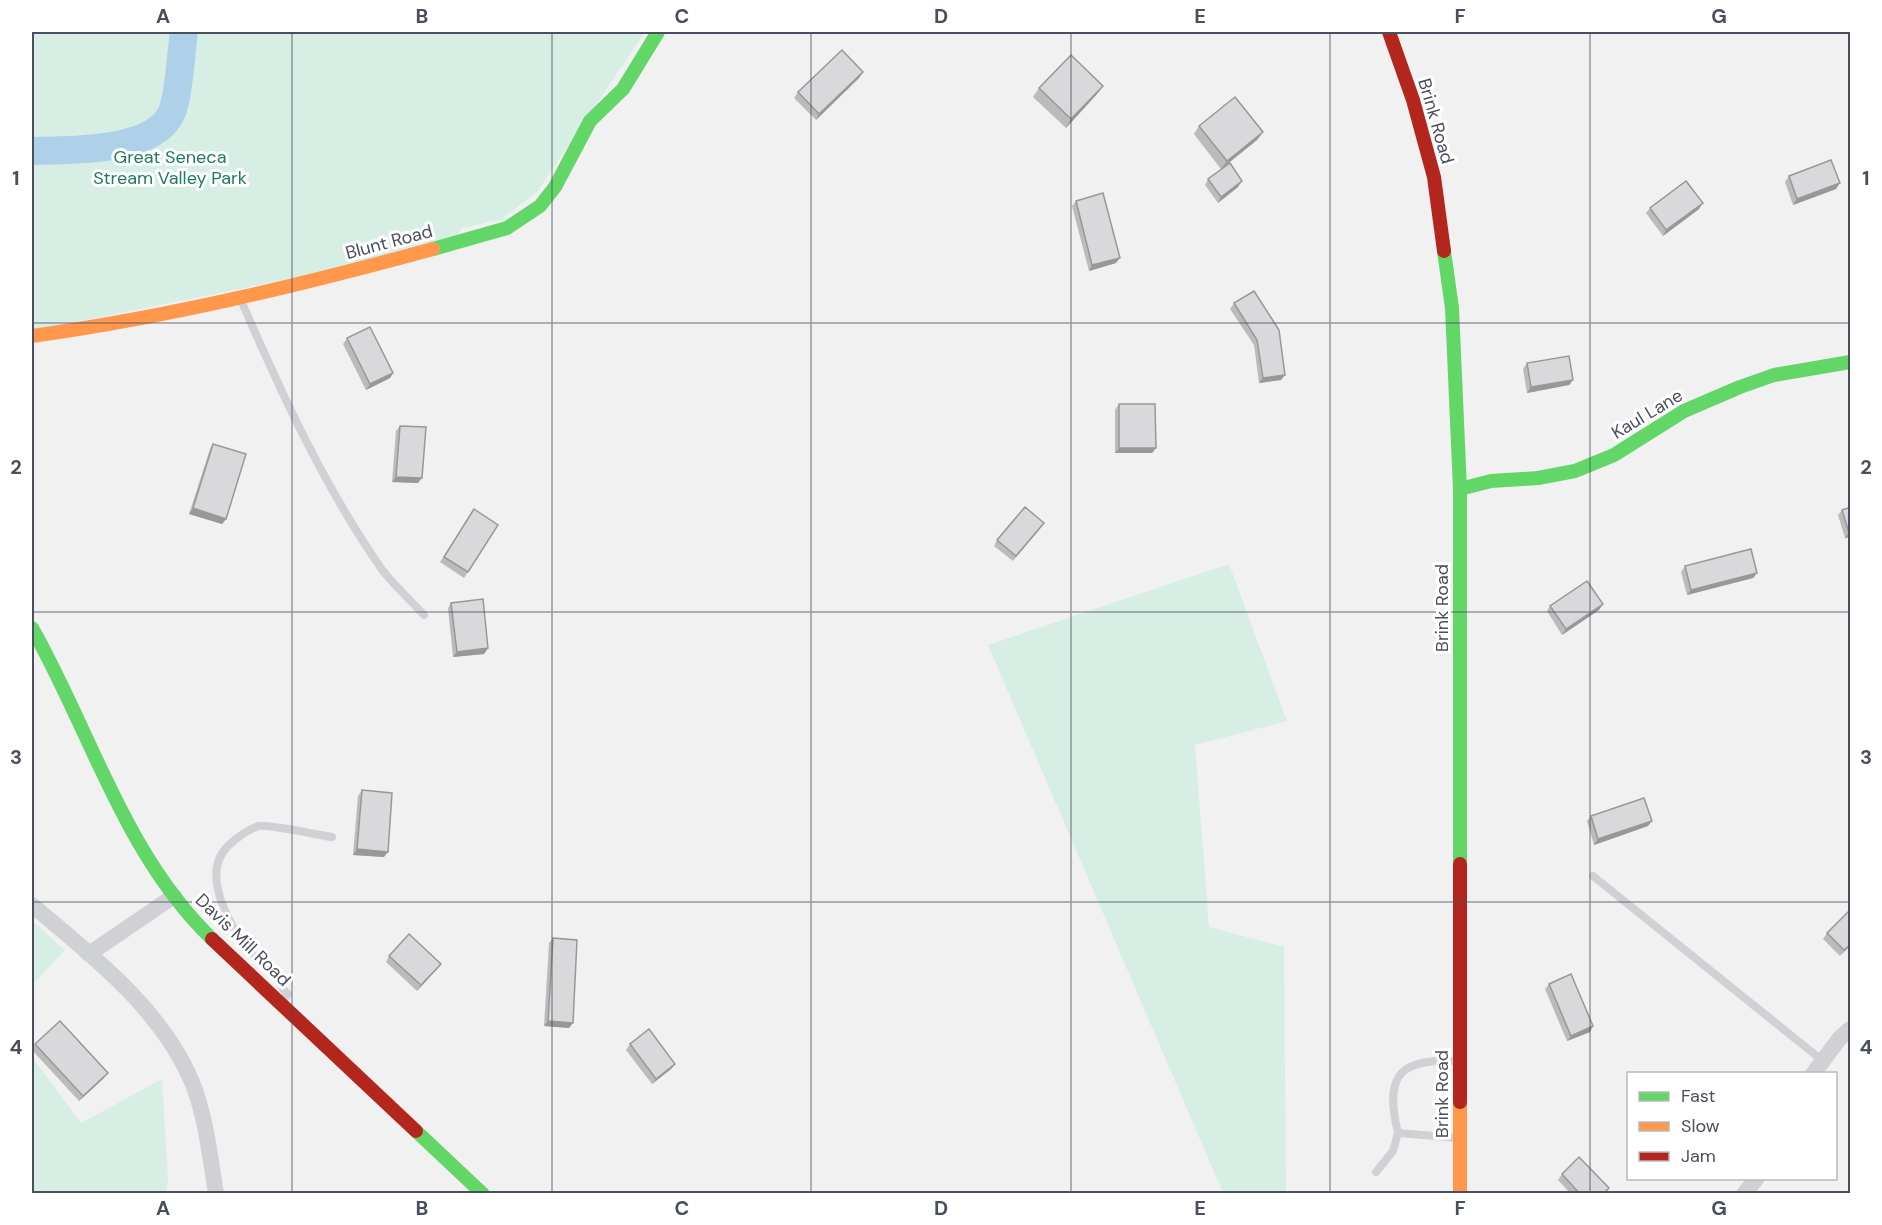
<svg xmlns="http://www.w3.org/2000/svg" width="1882" height="1225" font-family="'DM Sans',sans-serif">
<rect width="100%" height="100%" fill="#f1f1f1"/>
<!-- green -->
<g fill="#d7eee5">
<polygon points="32,32 645,32 537,192 501,220 462,228 456,237 333,270 32,331"/>
<polygon points="1229,564 1287,721 1195,745 1209,927 1284,947 1286,1193 1223,1193 988,645"/>
<polygon points="32,921 65,950 32,985"/>
<polygon points="32,1057 81,1123 162,1079 168,1179 166,1193 32,1193"/>
</g>
<g fill="none" stroke-linecap="round" stroke-linejoin="round">
<!-- river -->
<path stroke="#aed0e9" stroke-width="28" d="M32 151C67 150 152 153 171 114 179 98 181 51 184 32"/>
<!-- lane -->
<g stroke="#d0d1d4" stroke-width="8">
<path d="M240 298C281 392 324 487 383 571 395 586 410 600 424 615"/>
<polyline points="1593,876 1823,1061"/>
<path d="M282 1002 288 994C281 989 281 982 276 975 269 967 259 962 252 953 231 929 199 874 228 846 235 839 250 828 259 826 268 824 318 835 332 837"/>
<path d="M1458 1138 1398 1133C1383 1072 1402 1058 1460 1061"/>
<polyline points="1376,1172 1393,1151 1398,1133"/>
</g>
<!-- street -->
<g stroke="#d0d1d4" stroke-width="16">
<path d="M32 905C91 955 161 1008 192 1082 206 1117 210 1156 216 1194"/>
<polyline points="89,954 174,896"/>
<polyline points="1813,1074 1839,1039 1850,1029"/>
<polyline points="1744,1194 1757,1178"/>
</g>
<!-- fast -->
<g stroke="#63d668" stroke-width="14">
<polyline points="433,249 507,228 540,206 555,187 590,121 623,89 658,32"/>
<polyline points="1444,251 1452,308 1460,489 1460,864"/>
<polyline points="1460,489 1491,481 1538,478 1575,471 1614,455 1684,411 1740,387 1774,375 1850,362"/>
<path d="M32 628C91 732 124 854 212 939"/>
<polyline points="416,1131 483,1194"/>
</g>
<!-- slow -->
<g stroke="#ff974d" stroke-width="14">
<path d="M32 336C168 317 301 285 433 249"/>
<polyline points="1460,1102 1460,1194"/>
</g>
<!-- jam -->
<g stroke="#b3261e" stroke-width="14">
<polyline points="1389,32 1413,100 1434,177 1444,251"/>
<polyline points="1460,864 1460,1102"/>
<polyline points="212,939 416,1131"/>
</g>
</g>
<!-- wall -->
<g fill="#bbbbbc">
<polygon points="863,72 859,78 816,120 794,98 798,92"/>
<polygon points="1103,86 1097,94 1066,128 1033,97 1039,88"/>
<polygon points="1199,126 1263,132 1257,140 1221,169 1194,134"/>
<polygon points="1789,176 1836,189 1793,205 1785,182"/>
<polygon points="1208,179 1238,187 1218,203 1205,185"/>
<polygon points="1076,201 1116,263 1089,271 1072,206"/>
<polygon points="1650,208 1699,209 1663,236 1646,213"/>
<polygon points="1234,303 1279,330 1281,380 1259,383 1254,345 1230,309"/>
<polygon points="347,338 393,373 390,378 366,390 343,344"/>
<polygon points="1527,363 1573,380 1569,385 1527,393 1523,369"/>
<polygon points="1119,404 1156,448 1152,453 1115,453 1115,410"/>
<polygon points="400,426 418,483 392,482 396,431"/>
<polygon points="213,444 226,519 222,524 189,514 210,449"/>
<polygon points="1851,507 1851,537 1845,538 1838,515 1842,510"/>
<polygon points="474,509 468,572 464,578 440,562"/>
<polygon points="1040,529 1013,561 994,546 997,540"/>
<polygon points="1685,566 1757,573 1753,578 1687,595 1681,572"/>
<polygon points="451,603 488,648 484,654 453,657 448,608"/>
<polygon points="1603,604 1599,610 1562,635 1547,611 1550,606"/>
<polygon points="362,790 384,857 353,855 358,796"/>
<polygon points="1591,816 1648,826 1594,845 1587,821"/>
<polygon points="1851,909 1851,946 1840,956 1823,939 1827,933"/>
<polygon points="553,938 569,1028 544,1026 549,943"/>
<polygon points="389,956 441,964 417,991 386,962"/>
<polygon points="1549,984 1590,1032 1567,1041 1545,989"/>
<polygon points="35,1044 104,1078 79,1101 32,1050"/>
<polygon points="630,1044 675,1064 671,1069 652,1084 626,1050"/>
<polygon points="1562,1174 1609,1188 1605,1194 1571,1194 1558,1180"/>
</g>
<!-- shaded-wall -->
<g fill="#989899">
<polygon points="863,72 859,78 816,120 819,114"/>
<polygon points="1103,86 1097,94 1066,128 1071,119"/>
<polygon points="1263,132 1257,140 1221,169 1227,161"/>
<polygon points="1242,181 1238,187 1218,203 1221,197"/>
<polygon points="1840,183 1836,189 1793,205 1797,199"/>
<polygon points="1703,203 1699,209 1663,236 1666,230"/>
<polygon points="1120,258 1116,263 1089,271 1092,265"/>
<polygon points="393,373 390,378 366,390 370,384"/>
<polygon points="1285,375 1281,380 1259,383 1263,378"/>
<polygon points="1573,380 1569,385 1527,393 1531,387"/>
<polygon points="1119,448 1156,448 1152,453 1115,453"/>
<polygon points="396,477 422,478 418,483 392,482"/>
<polygon points="193,508 226,519 222,524 189,514"/>
<polygon points="1851,532 1851,537 1845,538 1849,533"/>
<polygon points="1757,573 1753,578 1687,595 1691,590"/>
<polygon points="1603,604 1599,610 1562,635 1566,629"/>
<polygon points="488,648 484,654 453,657 457,652"/>
<polygon points="1652,821 1648,826 1594,845 1598,839"/>
<polygon points="357,849 388,852 384,857 353,855"/>
<polygon points="441,964 437,969 417,991 421,985"/>
<polygon points="548,1021 573,1023 569,1028 544,1026"/>
<polygon points="1593,1026 1590,1032 1567,1041 1571,1036"/>
<polygon points="675,1064 671,1069 652,1084 656,1079"/>
<polygon points="108,1073 104,1078 79,1101 83,1096"/>
</g>
<!-- building -->
<g fill="#d9d9db" stroke="#989899" stroke-width="1.5">
<polygon points="842,50 863,72 819,114 798,92"/>
<polygon points="1071,55 1103,86 1071,119 1039,88"/>
<polygon points="1235,97 1263,132 1227,161 1199,126"/>
<polygon points="1831,160 1840,183 1797,199 1789,176"/>
<polygon points="1230,163 1242,181 1221,197 1208,179"/>
<polygon points="1686,181 1703,203 1666,230 1650,208"/>
<polygon points="1103,193 1120,258 1092,265 1076,201"/>
<polygon points="1254,291 1279,330 1285,375 1263,378 1257,340 1234,303"/>
<polygon points="370,327 393,373 370,384 347,338"/>
<polygon points="1569,356 1573,380 1531,387 1527,363"/>
<polygon points="1119,404 1155,404 1156,448 1119,448"/>
<polygon points="400,426 426,427 422,478 396,477"/>
<polygon points="213,444 246,454 226,519 193,508"/>
<polygon points="1025,507 1044,523 1016,556 997,540"/>
<polygon points="1851,507 1851,532 1849,533 1842,510"/>
<polygon points="474,509 498,525 468,572 444,557"/>
<polygon points="1751,549 1757,573 1691,590 1685,566"/>
<polygon points="1587,581 1603,604 1566,629 1550,606"/>
<polygon points="483,599 488,648 457,652 451,603"/>
<polygon points="362,790 392,793 388,852 357,849"/>
<polygon points="1644,798 1652,821 1598,839 1591,816"/>
<polygon points="1851,909 1851,944 1844,950 1827,933"/>
<polygon points="409,934 441,964 421,985 389,956"/>
<polygon points="553,938 577,940 573,1023 548,1021"/>
<polygon points="1571,974 1593,1026 1571,1036 1549,984"/>
<polygon points="60,1021 108,1073 83,1096 35,1044"/>
<polygon points="649,1029 675,1064 656,1079 630,1044"/>
<polygon points="1579,1157 1609,1188 1603,1194 1580,1194 1562,1174"/>
</g>
<!-- grid -->
<path fill="none" stroke="#494f5c" stroke-width="1.5" stroke-opacity="0.55" d="M292 32V1194M552 32V1194M811 32V1194M1071 32V1194M1330 32V1194M1590 32V1194M32 323H1850M32 612H1850M32 902H1850"/>
<g text-anchor="middle" dominant-baseline="central" stroke-width="6" stroke-linejoin="round" paint-order="stroke">
<!-- street labels -->
<g font-size="18" fill="#494f5c" stroke="#fff">
<text transform="translate(1436 121) rotate(74)">Brink Road</text>
<text transform="translate(389 242) rotate(-15)">Blunt Road</text>
<text transform="translate(1647 414) rotate(-31)">Kaul Lane</text>
<text transform="translate(1442 608) rotate(-90)">Brink Road</text>
<text transform="translate(243 940) rotate(44)">Davis Mill Road</text>
<text transform="translate(1442 1094) rotate(-90)">Brink Road</text>
</g>
<!-- park labels -->
<g font-size="18" fill="#1e7a60" stroke="#fff">
<text x="170" y="157">Great Seneca<tspan x="170" dy="21">Stream Valley Park</tspan></text>
</g>
</g>
<!-- border -->
<rect width="1882" height="1225" fill="none" stroke="#ffffff" stroke-width="66"/>
<!-- legend -->
<rect x="1627" y="1072" width="210" height="108" fill="#ffffff" stroke="#b6b9be" stroke-width="1.5"/>
<rect x="1639" y="1092" width="30" height="9" fill="#63d668" stroke="#b6b9be" stroke-width="1.5"/>
<text x="1681" y="1102" font-size="18" fill="#494f5c">Fast</text>
<rect x="1639" y="1122" width="30" height="9" fill="#ff974d" stroke="#b6b9be" stroke-width="1.5"/>
<text x="1681" y="1132" font-size="18" fill="#494f5c">Slow</text>
<rect x="1639" y="1152" width="30" height="9" fill="#b3261e" stroke="#b6b9be" stroke-width="1.5"/>
<text x="1681" y="1162" font-size="18" fill="#494f5c">Jam</text>
<rect x="33" y="33" width="1816" height="1159" fill="none" stroke="#494f5c" stroke-width="2"/>
<g font-size="20" text-anchor="middle" font-weight="bold" fill="#494f5c">
<text x="163" y="23">A</text>
<text x="422" y="23">B</text>
<text x="682" y="23">C</text>
<text x="941" y="23">D</text>
<text x="1200" y="23">E</text>
<text x="1460" y="23">F</text>
<text x="1719" y="23">G</text>
<text x="16" y="185">1</text>
<text x="1866" y="185">1</text>
<text x="16" y="474">2</text>
<text x="1866" y="474">2</text>
<text x="16" y="764">3</text>
<text x="1866" y="764">3</text>
<text x="16" y="1054">4</text>
<text x="1866" y="1054">4</text>
<text x="163" y="1215">A</text>
<text x="422" y="1215">B</text>
<text x="682" y="1215">C</text>
<text x="941" y="1215">D</text>
<text x="1200" y="1215">E</text>
<text x="1460" y="1215">F</text>
<text x="1719" y="1215">G</text>
</g>
</svg>
